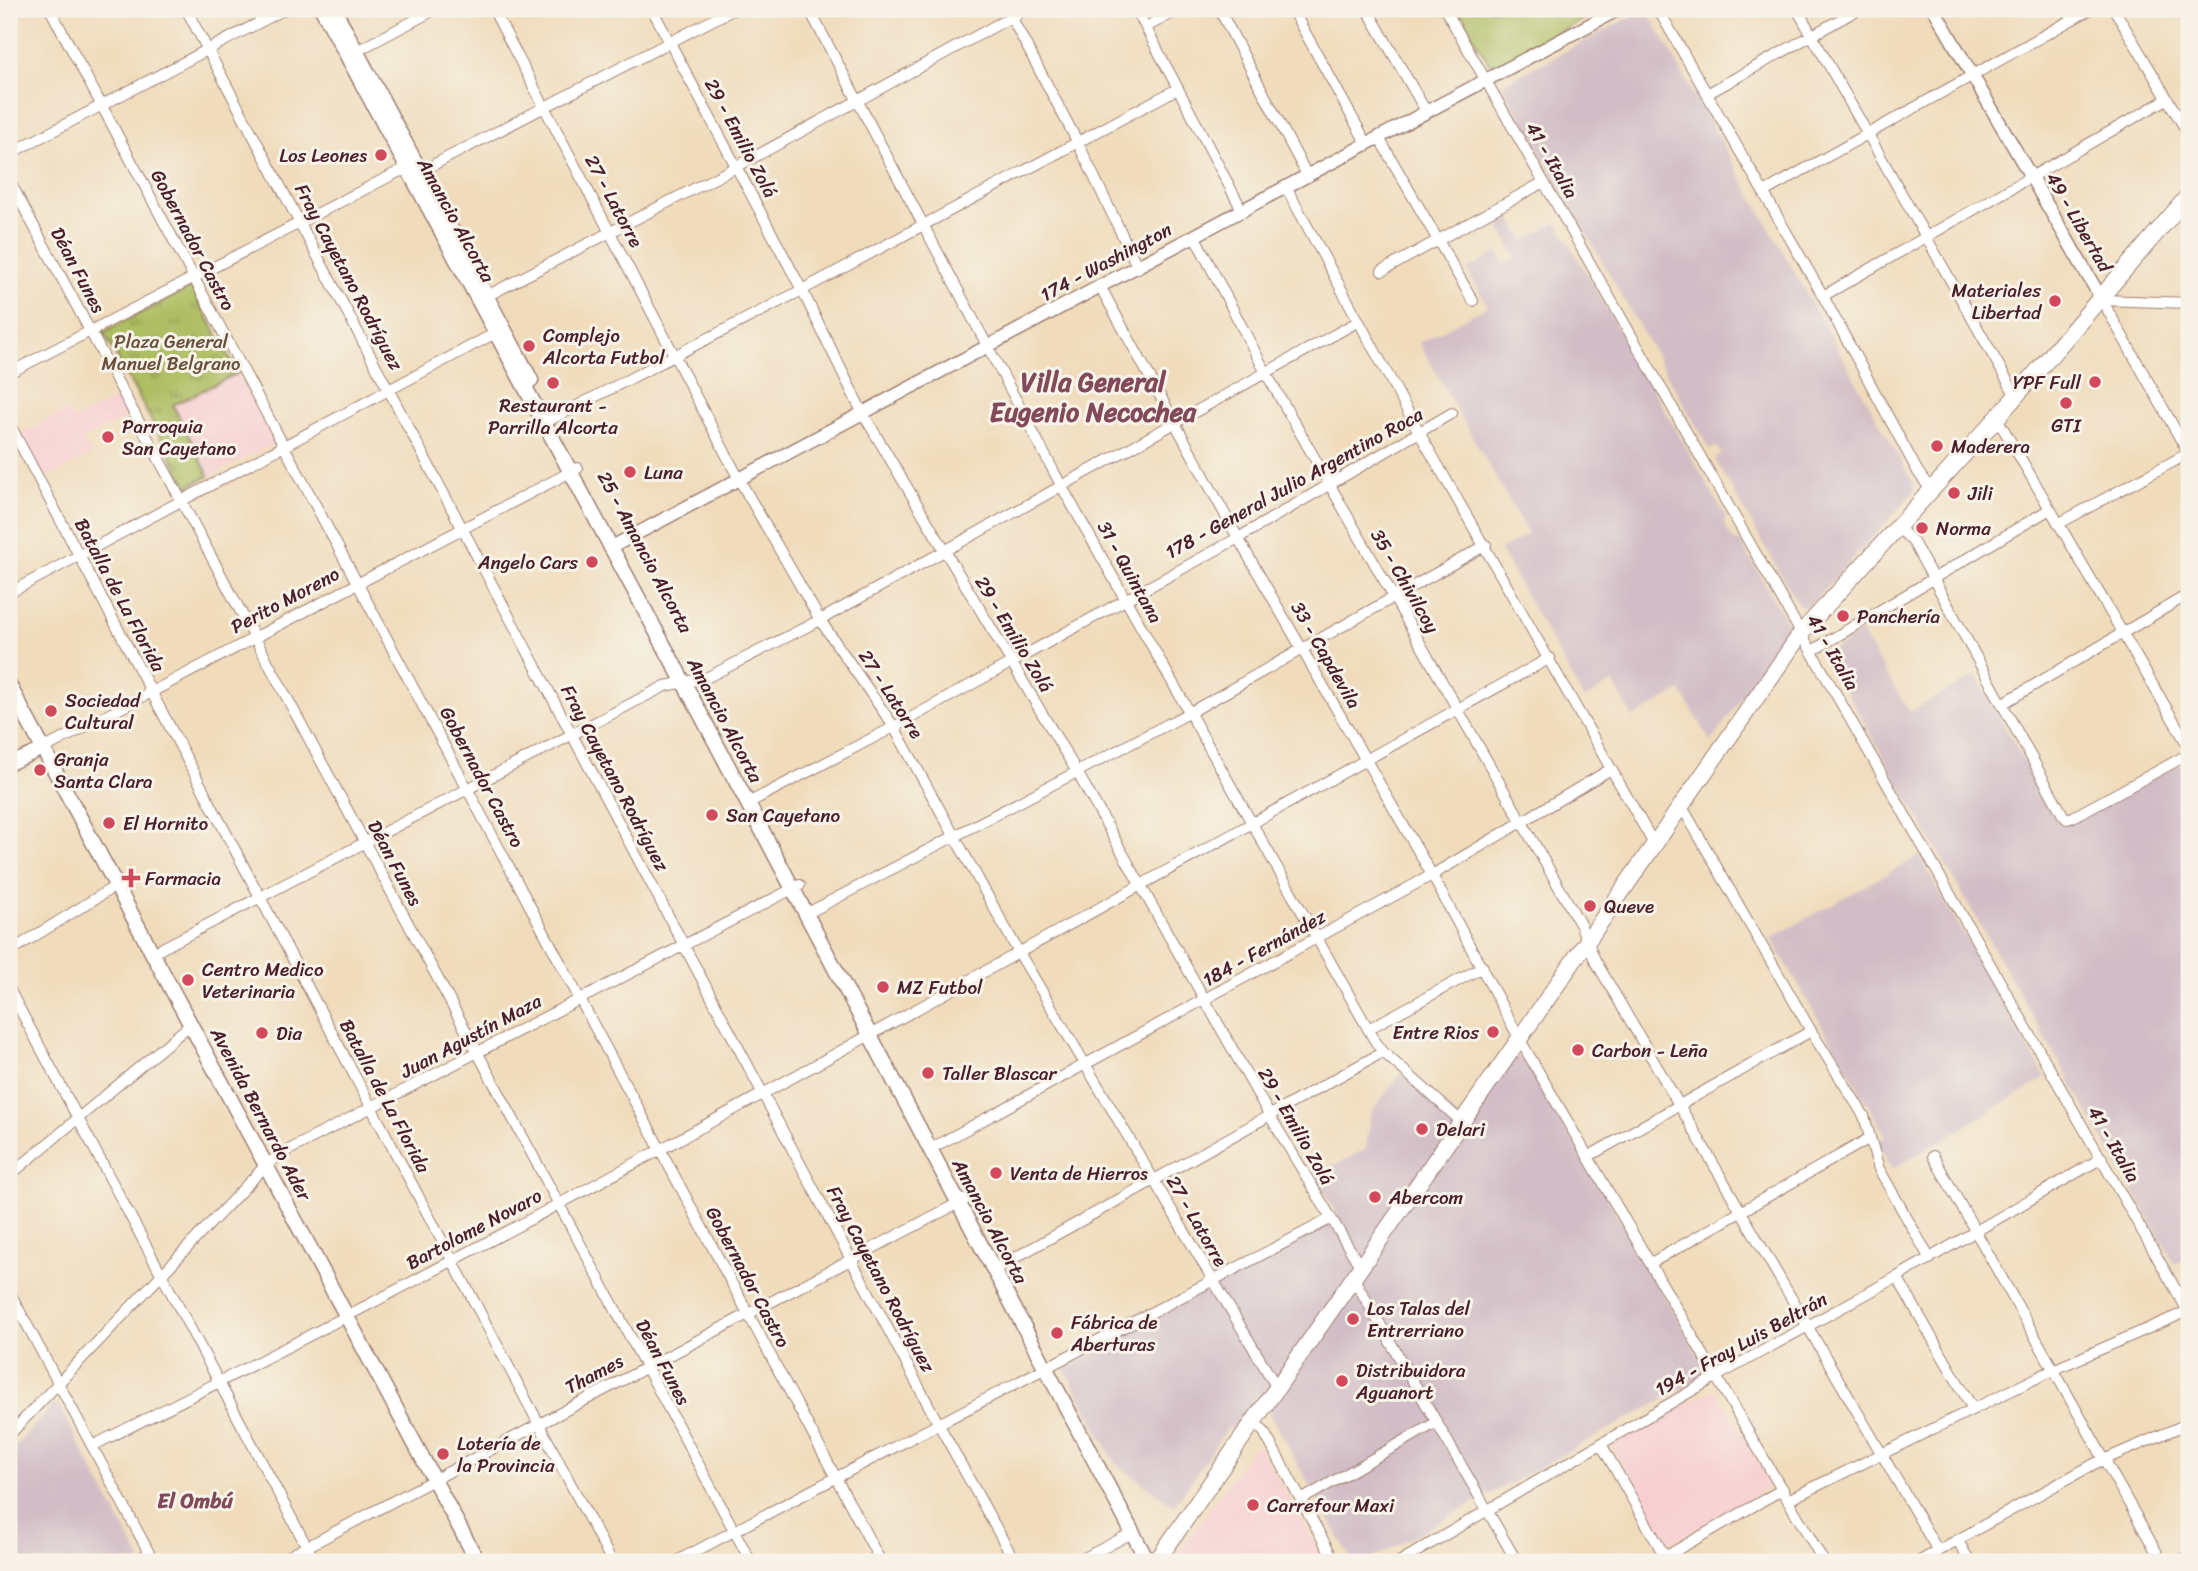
<svg xmlns="http://www.w3.org/2000/svg" width="2198" height="1571" font-family="Sriracha,sans-serif">
<defs>
<pattern id="park-tufts" width="24" height="20" patternUnits="userSpaceOnUse" patternTransform="scale(1.75)"><rect width="24" height="20" fill="#aebe62"/><path d="M3 7l-1-3M5 7V3M7 7l1-3M15 17l-1-3M17 17v-4M19 17l1-3" fill="none" stroke="#909a51"/></pattern>
</defs>
<rect width="100%" height="100%" fill="#f7f3e8"/>
<filter id="ink" filterUnits="userSpaceOnUse"><feTurbulence type="fractalNoise" baseFrequency=".0143" numOctaves="2"/><feDisplacementMap in="SourceGraphic" scale="14" xChannelSelector="R" yChannelSelector="G"/><feConvolveMatrix kernelMatrix="1 2 1 2 8 2 1 2 1" color-interpolation-filters="sRGB"/></filter>
<filter id="wash" filterUnits="userSpaceOnUse"><feTurbulence type="fractalNoise" baseFrequency=".00686" numOctaves="4" result="noise"/><feDisplacementMap in="SourceGraphic" scale="28" xChannelSelector="R" yChannelSelector="G"/><feGaussianBlur stdDeviation="1.57" result="paint"/><feColorMatrix in="noise" values="0 0 0 0 0 0 0 0 0 0 0 0 0 0 0 0 0 1.4 0 .05"/><feComposite in="paint" operator="in"/></filter>
<g filter="url(#wash)">
<rect width="100%" height="100%" fill="#f0dcbb"/>
<!-- built -->
<g fill="#f7cfd1">
<polygon points="238,373 275,443 209,476 173,405"/>
<polygon points="118,398 128,417 83,440 91,455 44,479 21,434 68,410 73,420"/>
<polygon points="1711,1390 1717,1392 1769,1482 1767,1488 1672,1543 1666,1541 1613,1449 1614,1444"/>
<polygon points="1254,1446 1260,1448 1325,1562 1172,1562"/>
</g>
<!-- industrial -->
<g fill="#d2bdc6">
<polygon points="1642,11 1648,12 1914,484 1914,492 1809,607 1799,606 1715,459 1721,454 1716,446 1710,450 1503,88 1504,83"/>
<polygon points="1509,214 1524,241 1557,222 1726,517 1724,524 1733,540 1741,542 1788,625 1788,631 1711,742 1681,690 1633,718 1613,682 1584,699 1500,550 1528,534 1419,343 1488,306 1467,270 1498,252 1504,264 1516,258 1497,221"/>
<polygon points="1861,632 1909,712 1976,676 2061,826 2178,764 2184,766 2189,775 2189,1256 2175,1264 1825,655"/>
<polygon points="1919,856 2046,1078 1893,1169 1877,1142 1886,1136 1771,938"/>
<polygon points="1514,1056 1526,1059 1710,1374 1366,1562 1353,1562 1258,1394 1233,1430 1228,1427 1174,1506 1116,1464 1065,1369 1338,1216 1315,1175 1366,1149 1370,1114 1403,1071 1468,1125"/>
<polygon points="54,1404 59,1406 142,1562 9,1562 9,1453"/>
</g>
<!-- park -->
<polygon fill="url(#park-tufts)" stroke="#7c6e46" stroke-width="2" points="191,287 238,373 173,405 209,476 188,487 103,332"/>
<!-- pitch -->
<polygon fill="#aebe62" stroke="#7c6e46" stroke-width="2" points="1457,9 1604,9 1494,65 1489,63"/>
</g>
<g filter="url(#ink)">
<g fill="none" stroke-linecap="round" stroke-linejoin="round">
<defs>
<g id="minor">
<polyline points="50,9 881,1562"/>
<polyline points="186,9 938,1423 1015,1562"/>
<polyline points="493,9 740,481 820,620 894,727 1018,951 1277,1388"/>
<polyline points="652,9 802,290 862,412 1077,772 1270,1116 1361,1268"/>
<polyline points="809,9 1062,487 1375,1041 1383,1052 1462,1122"/>
<polyline points="1007,9 1077,141 1138,268"/>
<polyline points="1136,9 1243,212"/>
<polyline points="1219,9 1308,177"/>
<polyline points="1292,9 1367,144"/>
<polyline points="1367,9 1427,113"/>
<polyline points="1445,9 2189,1313"/>
<polyline points="1658,9 1823,296 1918,472 1931,490"/>
<polyline points="1797,9 2016,396"/>
<polyline points="2114,9 2189,135"/>
<polyline points="1146,27 1180,9"/>
<polyline points="351,54 436,9"/>
<polyline points="1707,94 1859,9"/>
<polyline points="1379,138 1473,301"/>
<polyline points="9,154 285,9"/>
<polyline points="9,180 751,1562"/>
<polyline points="1287,189 1420,434 1654,844"/>
<polyline points="1764,192 2091,9"/>
<polyline points="1195,237 1266,373 1580,924 1595,960 1938,1551"/>
<polyline points="1382,271 1544,182"/>
<polyline points="1101,288 1238,538 1432,875 1520,1040 1824,1562"/>
<polyline points="1823,296 2167,99"/>
<polyline points="483,298 736,167 1026,9"/>
<polyline points="2102,300 2189,454"/>
<polyline points="2102,300 2189,303"/>
<polyline points="9,373 398,172 429,167 734,9"/>
<polyline points="1997,418 2189,747"/>
<polyline points="9,423 612,1562"/>
<polyline points="544,423 802,290 1177,89"/>
<polyline points="2058,524 2189,453"/>
<polyline points="1898,527 1913,542 2063,815 2067,819 2073,817 2189,754"/>
<polyline points="9,593 501,330"/>
<polyline points="1812,651 2050,509"/>
<polyline points="2002,704 2189,594"/>
<polyline points="43,749 578,468"/>
<polyline points="748,803 894,727 1238,538 1452,413"/>
<polyline points="1681,805 1811,1031 1864,1116 1879,1169 1930,1259"/>
<polyline points="806,914 1189,713 1486,545"/>
<polyline points="9,952 117,885"/>
<polyline points="153,953 665,686 706,678 820,620 1359,321"/>
<polyline points="9,989 315,1562"/>
<polyline points="1368,1029 1483,967"/>
<polyline points="930,1149 1432,875 1611,769"/>
<polyline points="1589,1156 1811,1031"/>
<polyline points="1933,1156 2162,1562"/>
<polyline points="9,1176 191,1024"/>
<polyline points="1651,1263 1870,1138"/>
<polyline points="993,1270 1383,1052"/>
<polyline points="1897,1277 1973,1409"/>
<polyline points="1354,1279 1517,1562"/>
<polyline points="9,1291 154,1562"/>
<polyline points="1254,1422 1264,1432 1335,1562"/>
<polyline points="9,1435 266,1165 281,1154 800,885"/>
<polyline points="1601,1444 1668,1562"/>
<path d="M92 1446C586 1200 1066 925 1550 658"/>
<polyline points="1301,1500 1437,1422"/>
<polyline points="1788,1500 2053,1370 2188,1311"/>
<polyline points="1958,1541 1970,1562"/>
<polyline points="278,1562 966,1199"/>
<polyline points="675,1562 1330,1219"/>
<polyline points="1077,1562 1132,1533"/>
<polyline points="1399,1562 1717,1376 1897,1277 2102,1158"/>
<polyline points="1656,1562 1783,1489"/>
<polyline points="1918,1562 2094,1464 2189,1423"/>
<polyline points="2178,1562 2189,1556"/>
</g>
<g id="tertiary">
<polyline points="1934,9 2102,300"/>
<polyline points="610,548 1619,9"/>
<polyline points="9,764 43,749"/>
</g>
<g id="secondary">
<polyline points="322,9 699,711 1148,1562"/>
<polyline points="334,9 531,380"/>
<polyline points="9,685 478,1562"/>
</g>
<polyline id="primary" points="1156,1562 1802,632 1997,418 2189,195"/>
</defs>
<!-- minor casing -->
<use href="#minor" stroke="#9d7e73" stroke-width="12"/>
<!-- tertiary casing -->
<use href="#tertiary" stroke="#9d7e73" stroke-width="15"/>
<!-- secondary casing -->
<use href="#secondary" stroke="#9d7e73" stroke-width="17"/>
<!-- primary casing -->
<use href="#primary" stroke="#9d7e73" stroke-width="18"/>
<!-- minor -->
<use href="#minor" stroke="#fff" stroke-width="10"/>
<!-- tertiary -->
<use href="#tertiary" stroke="#fff" stroke-width="12"/>
<!-- secondary -->
<use href="#secondary" stroke="#fff" stroke-width="14"/>
<!-- primary -->
<use href="#primary" stroke="#fff" stroke-width="16"/>
</g>
</g>
<!-- markers -->
<g fill="#d1495b" stroke="#f7f3e8" stroke-width="2.5">
<circle cx="381" cy="155" r="7"/>
<circle cx="2055" cy="301" r="7"/>
<circle cx="529" cy="346" r="7"/>
<circle cx="2095" cy="382" r="7"/>
<circle cx="553" cy="383" r="7"/>
<circle cx="2066" cy="403" r="7"/>
<circle cx="108" cy="437" r="7"/>
<circle cx="1937" cy="446" r="7"/>
<circle cx="630" cy="472" r="7"/>
<circle cx="1954" cy="493" r="7"/>
<circle cx="1922" cy="528" r="7"/>
<circle cx="592" cy="562" r="7"/>
<circle cx="1843" cy="616" r="7"/>
<circle cx="51" cy="711" r="7"/>
<circle cx="40" cy="770" r="7"/>
<circle cx="712" cy="815" r="7"/>
<circle cx="109" cy="823" r="7"/>
<path d="M127.5 867.5h7v7h7v7h-7v7h-7v-7h-7v-7h7z"/>
<circle cx="1590" cy="906" r="7"/>
<circle cx="188" cy="980" r="7"/>
<circle cx="883" cy="987" r="7"/>
<circle cx="1493" cy="1032" r="7"/>
<circle cx="262" cy="1033" r="7"/>
<circle cx="1578" cy="1050" r="7"/>
<circle cx="928" cy="1073" r="7"/>
<circle cx="1422" cy="1129" r="7"/>
<circle cx="996" cy="1173" r="7"/>
<circle cx="1375" cy="1197" r="7"/>
<circle cx="1353" cy="1319" r="7"/>
<circle cx="1057" cy="1333" r="7"/>
<circle cx="1342" cy="1381" r="7"/>
<circle cx="443" cy="1454" r="7"/>
<circle cx="1253" cy="1505" r="7"/>
</g>
<g text-anchor="middle" dominant-baseline="central" stroke-width="6" stroke-linejoin="round" paint-order="stroke">
<!-- street labels -->
<g font-size="19" fill="#4a1f2b" stroke="#f7f3e8">
<text transform="translate(741 138) rotate(62)">29 - Emilio Zolá</text>
<text transform="translate(1552 160) rotate(60)">41 - Italia</text>
<text transform="translate(614 201) rotate(62)">27 - Latorre</text>
<text transform="translate(456 220) rotate(61)">Amancio Alcorta</text>
<text transform="translate(2079 222) rotate(60)">49 - Libertad</text>
<text transform="translate(193 240) rotate(62)">Gobernador Castro</text>
<text transform="translate(1106 262) rotate(-28)">174 - Washington</text>
<text transform="translate(78 270) rotate(62)">Déan Funes</text>
<text transform="translate(349 277) rotate(62)">Fray Cayetano Rodríguez</text>
<text transform="translate(1294 483) rotate(-29)">178 - General Julio Argentino Roca</text>
<text transform="translate(645 552) rotate(62)">25 - Amancio Alcorta</text>
<text transform="translate(1130 572) rotate(61)">31 - Quintana</text>
<text transform="translate(1405 581) rotate(60)">35 - Chivilcoy</text>
<text transform="translate(120 595) rotate(62)">Batalla de La Florida</text>
<text transform="translate(285 600) rotate(-28)">Perito Moreno</text>
<text transform="translate(1014 634) rotate(59)">29 - Emilio Zolá</text>
<text transform="translate(1833 652) rotate(60)">41 - Italia</text>
<text transform="translate(1326 655) rotate(60)">33 - Capdevila</text>
<text transform="translate(891 694) rotate(57)">27 - Latorre</text>
<text transform="translate(725 720) rotate(62)">Amancio Alcorta</text>
<text transform="translate(482 777) rotate(62)">Gobernador Castro</text>
<text transform="translate(615 778) rotate(62)">Fray Cayetano Rodríguez</text>
<text transform="translate(395 863) rotate(62)">Déan Funes</text>
<text transform="translate(1264 948) rotate(-29)">184 - Fernández</text>
<text transform="translate(471 1036) rotate(-28)">Juan Agustín Maza</text>
<text transform="translate(385 1096) rotate(62)">Batalla de La Florida</text>
<text transform="translate(261 1114) rotate(62)">Avenida Bernardo Ader</text>
<text transform="translate(1296 1126) rotate(60)">29 - Emilio Zolá</text>
<text transform="translate(2114 1144) rotate(60)">41 - Italia</text>
<text transform="translate(990 1221) rotate(62)">Amancio Alcorta</text>
<text transform="translate(1197 1221) rotate(60)">27 - Latorre</text>
<text transform="translate(474 1229) rotate(-28)">Bartolome Novaro</text>
<text transform="translate(748 1277) rotate(62)">Gobernador Castro</text>
<text transform="translate(881 1279) rotate(62)">Fray Cayetano Rodríguez</text>
<text transform="translate(1741 1344) rotate(-29)">194 - Fray Luis Beltrán</text>
<text transform="translate(663 1362) rotate(62)">Déan Funes</text>
<text transform="translate(594 1374) rotate(-28)">Thames</text>
</g>
<!-- poi labels -->
<g font-size="19" fill="#4a1f2b" stroke="#f7f3e8" text-anchor="start">
<text x="367" y="155" text-anchor="end">Los Leones</text>
<text x="2041" y="290" text-anchor="end">Materiales<tspan x="2041" dy="22">Libertad</tspan></text>
<text x="543" y="335">Complejo<tspan x="543" dy="22">Alcorta Futbol</tspan></text>
<text x="2081" y="382" text-anchor="end">YPF Full</text>
<text x="553" y="405" text-anchor="middle">Restaurant -<tspan x="553" dy="22">Parrilla Alcorta</tspan></text>
<text x="2066" y="425" text-anchor="middle">GTI</text>
<text x="122" y="426">Parroquia<tspan x="122" dy="22">San Cayetano</tspan></text>
<text x="1951" y="446">Maderera</text>
<text x="644" y="472">Luna</text>
<text x="1968" y="493">Jili</text>
<text x="1936" y="528">Norma</text>
<text x="578" y="562" text-anchor="end">Angelo Cars</text>
<text x="1857" y="616">Panchería</text>
<text x="65" y="700">Sociedad<tspan x="65" dy="22">Cultural</tspan></text>
<text x="54" y="759">Granja<tspan x="54" dy="22">Santa Clara</tspan></text>
<text x="726" y="815">San Cayetano</text>
<text x="123" y="823">El Hornito</text>
<text x="145" y="878">Farmacia</text>
<text x="1604" y="906">Queve</text>
<text x="202" y="969">Centro Medico<tspan x="202" dy="22">Veterinaria</tspan></text>
<text x="897" y="987">MZ Futbol</text>
<text x="1479" y="1032" text-anchor="end">Entre Rios</text>
<text x="276" y="1033">Dia</text>
<text x="1592" y="1050">Carbon - Leña</text>
<text x="942" y="1073">Taller Blascar</text>
<text x="1436" y="1129">Delari</text>
<text x="1010" y="1173">Venta de Hierros</text>
<text x="1389" y="1197">Abercom</text>
<text x="1367" y="1308">Los Talas del<tspan x="1367" dy="22">Entrerriano</tspan></text>
<text x="1071" y="1322">Fábrica de<tspan x="1071" dy="22">Aberturas</tspan></text>
<text x="1356" y="1370">Distribuidora<tspan x="1356" dy="22">Aguanort</tspan></text>
<text x="457" y="1443">Lotería de<tspan x="457" dy="22">la Provincia</tspan></text>
<text x="1267" y="1505">Carrefour Maxi</text>
</g>
<!-- park labels -->
<g font-size="19" fill="#684f3c" stroke="#f7f3e8">
<text x="171" y="341">Plaza General<tspan x="171" dy="22">Manuel Belgrano</tspan></text>
</g>
<!-- neighbourhood labels -->
<g font-size="21" font-weight="bold" fill="#81495a" stroke="#f7f3e8">
<text x="195" y="1501">El Ombú</text>
</g>
<!-- district labels -->
<g font-size="26" font-weight="bold" fill="#81495a" stroke="#f7f3e8">
<text x="1093" y="382">Villa General<tspan x="1093" dy="30">Eugenio Necochea</tspan></text>
</g>
</g>
<!-- margin -->
<rect width="2198" height="1571" fill="none" stroke="#f7f3e8" stroke-width="35"/>
</svg>
